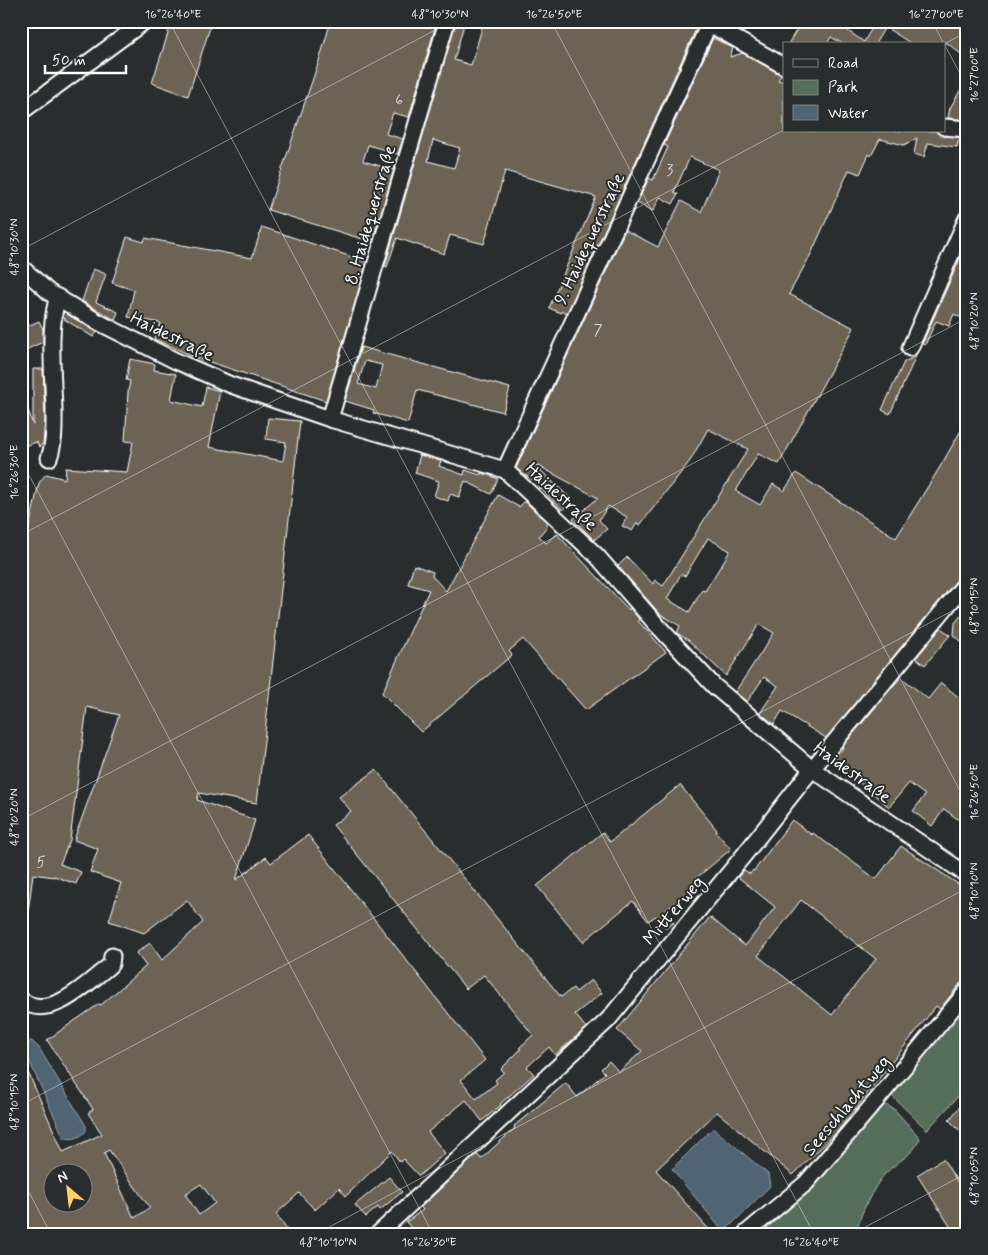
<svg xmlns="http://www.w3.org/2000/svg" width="988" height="1255" font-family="Mynerve,sans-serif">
<rect width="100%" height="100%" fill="#2a2d2e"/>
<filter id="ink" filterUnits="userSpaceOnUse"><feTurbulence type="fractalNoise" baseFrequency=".02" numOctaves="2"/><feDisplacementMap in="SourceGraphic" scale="10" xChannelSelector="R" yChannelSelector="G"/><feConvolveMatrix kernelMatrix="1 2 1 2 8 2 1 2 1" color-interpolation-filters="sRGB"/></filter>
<g filter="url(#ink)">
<!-- green -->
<g fill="#556e5c" stroke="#aab6ae">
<polygon points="962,1010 967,1013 967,1087 927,1130 890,1094"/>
<path d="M883 1103 895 1110 920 1138C915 1154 896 1162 885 1174 875 1184 857 1220 856 1234H753Z"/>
</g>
<!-- water -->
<g fill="#4f6573" stroke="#95a3ab">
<path d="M32 1041 39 1048 86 1126V1131C80 1138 73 1140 64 1138L27 1056 25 1045 27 1042Z"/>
<polygon points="713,1128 768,1174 770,1186 728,1228 721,1229 672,1169"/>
</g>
<!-- building -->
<g fill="#6d6354" stroke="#fff" fill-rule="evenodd">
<polygon points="172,21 212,21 188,96 152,83"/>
<polygon points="331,21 437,21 409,117 393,113 386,134 403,139 398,154 368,145 363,161 394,170 372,242 268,210 320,58"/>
<path d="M456 21H465L454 60 471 65 484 21H690L697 27 567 313 562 311 561 313 549 308 596 197 505 171 484 244 450 235 444 254 397 238 387 267 385 266ZM433 140 460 148 454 168 428 161Z"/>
<polygon points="724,21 750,21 744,32"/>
<polygon points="802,21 854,21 848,31 864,42 876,21 967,21 967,45 961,54 947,43 912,44 885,27 875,44 843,44 831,37 827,44 788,44"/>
<path d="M713 38 733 48 730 57 743 53 781 75 778 80 784 82V131H936L943 136 967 138V142H958L957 147 928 143 924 157 914 154 917 138 904 145 880 139 871 156 869 154 860 174 849 170 811 254 789 294 854 328 779 464 758 454 736 491 760 505 773 484 784 491 796 473 896 538 940 467 967 420V573L960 576 826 738 782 711 774 724 760 713 778 686 764 677 747 702 735 692 774 633 759 624 726 676 688 640 677 633 680 626 660 614 618 566 627 557 653 584 655 580 663 586 748 449 708 429 690 461 640 525 637 523 632 531 622 526 627 517 608 506 599 520 607 529 594 540 573 519 598 498 537 465 536 466 572 500 563 510 539 487 541 484 524 475 516 468 625 230 658 247 681 201 701 212 719 170 690 157 674 192 678 194 673 204 660 197 653 211 637 203 649 178 653 180 668 147 664 145ZM708 538 730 551 705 591 702 590 689 612 667 599 681 574 685 576Z"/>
<polygon points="967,79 967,120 948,118 950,108"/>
<polygon points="262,227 367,262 326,401 207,361 206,362 154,339 161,323 128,317 134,290 112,283 127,237 144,242 145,238 252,258"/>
<polygon points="967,243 967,321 954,314 949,326 936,321 925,345 922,344"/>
<polygon points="93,269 106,274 96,302 118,312 115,320 82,301"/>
<polygon points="67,314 97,332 93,337 64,319"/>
<polygon points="39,321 43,329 43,342 21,352 21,329"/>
<path d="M361 347 510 388 503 412 417 390 408 423 373 413 374 410 345 401ZM365 361 382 365 376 389 358 384Z"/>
<polygon points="916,356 890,414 882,410 904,362"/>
<path d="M130 359 155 364 154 370 176 374 171 400 202 407 206 387 220 391 209 447 283 461 286 442 266 439 268 418 300 421 257 803 199 793 197 800 255 820 236 880 266 857 271 863 308 835 485 1060 461 1080 476 1099 497 1083 495 1080 504 1072 501 1069 521 1049 519 1048 533 1035 484 975 466 989 333 825 351 811 339 797 376 770 561 997 573 988 576 992 591 980 602 993 575 1014 586 1028 555 1055 549 1047 527 1067 534 1074 500 1104 501 1105 482 1121 466 1100 428 1132 445 1153 419 1176 403 1159 400 1162 392 1151 346 1196 339 1188 315 1210 299 1193 276 1214 290 1234H21V1056L63 1152 102 1134 88 1113 93 1109 47 1040 99 1004 101 1005 146 966 136 953 150 943 162 960 203 922 187 900 144 933 109 921 121 883 90 872 98 849 74 840 119 715 87 707 70 840 60 864 81 872 76 884 54 876V877L33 874 27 920H21V780L24 758H21V565L39 483 46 474 65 479 66 468 127 472 133 442 125 441 128 392 130 381 126 380ZM109 1150 150 1208 134 1218 104 1153ZM52 1172H82V1202H52ZM201 1184 215 1203 199 1215 185 1194Z"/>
<polygon points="33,369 43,369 45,420 43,444 39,447 37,442 21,447 21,394 23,394 33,425"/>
<polygon points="420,455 441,461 439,466 464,475 465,470 480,475 481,473 489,475 498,479 491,494 465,481 459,497 450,494 448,501 434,496 439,481 415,473"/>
<polygon points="498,495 519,507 525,501 548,525 539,536 546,543 557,534 629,610 630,608 639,619 638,621 666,652 586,710 523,639 509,651 512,655 421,732 382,693 429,590 408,584 414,565 433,572 432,576 446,591"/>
<polygon points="967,608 967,646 954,635 955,623"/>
<polygon points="941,628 950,635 925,665 916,658"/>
<polygon points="901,677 928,699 941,683 961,699 967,691 967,826 944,809 932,826 913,811 925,795 909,783 889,807 833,761 843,748 842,747"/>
<polygon points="680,785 717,830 716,832 731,849 694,880 697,885 665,911 674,923 666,928 656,916 648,921 633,901 583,942 537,886 603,832 610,842"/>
<path d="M792 820 812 835 813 833 876 879 901 846 967 890V975L940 1009 936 1006 837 1132 793 1175 717 1112 656 1170 713 1234H416L406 1222 423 1210 421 1207 477 1154 481 1159 515 1128 514 1126 566 1083 577 1097 605 1073 601 1069 609 1061 619 1072 642 1051 617 1030 710 917 745 946 775 907 738 877 744 870 750 874 753 870 754 871ZM801 900 876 959 832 1015 758 956Z"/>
<polygon points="967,1098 967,1138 949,1120"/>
<polygon points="943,1159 967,1197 967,1234 955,1234 917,1175"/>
<polygon points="389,1177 402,1192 380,1210 378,1207 366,1217 355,1205"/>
</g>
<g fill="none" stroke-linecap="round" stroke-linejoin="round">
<defs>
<g id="minor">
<polyline points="704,21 784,66"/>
<polyline points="21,112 145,21"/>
<polyline points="944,127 967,129"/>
<polyline points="21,267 50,293 98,322 176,361 231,385 330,419 505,470 597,556 656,624 714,686 812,769 967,875"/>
<polyline points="910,348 967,218"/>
<polyline points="330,419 447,21"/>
<path d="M49 458C55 442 54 425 54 409 53 378 48 325 58 297"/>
<polyline points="505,470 709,24"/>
<path d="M21 1000C50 1022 86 984 108 967L111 964 112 956"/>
<polyline points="378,1234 608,1020 744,855 812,769 967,582"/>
<polyline points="745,1234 806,1183 881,1095 967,991"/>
</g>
</defs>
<!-- minor casing -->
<use href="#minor" stroke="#fff" stroke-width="19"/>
<!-- minor -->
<use href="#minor" stroke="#2a2d2e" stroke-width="15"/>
</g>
</g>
<!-- ticks -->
<path fill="none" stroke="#fff" stroke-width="1" stroke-opacity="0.45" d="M169 21 814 1234M551 21 967 804M932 21 944 44M944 44 967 86M944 44 967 32M21 250 452 21M21 460 433 1234M21 535 784 130M21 820 967 318M21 1105 967 603M21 1177 51 1234M316 1234 967 888M852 1234 967 1173"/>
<g text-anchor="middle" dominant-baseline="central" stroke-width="4" stroke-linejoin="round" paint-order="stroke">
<!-- number labels -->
<g font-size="15" fill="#dad8d4">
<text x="399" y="101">6</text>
<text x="670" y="171">3</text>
<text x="598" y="331">7</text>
<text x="41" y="863">5</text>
</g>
<!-- street labels -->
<g font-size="18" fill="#fff" stroke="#2a2d2e">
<text transform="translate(371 215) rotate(-74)">8. Haidequerstraße</text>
<text transform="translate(590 239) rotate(-65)">9. Haidequerstraße</text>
<text transform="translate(172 337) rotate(26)">Haidestraße</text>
<text transform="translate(561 497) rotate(43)">Haidestraße</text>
<text transform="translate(852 773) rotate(36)">Haidestraße</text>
<text transform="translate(674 911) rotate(-50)">Mitterweg</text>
<text transform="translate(847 1106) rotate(-50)">Seeschlachtweg</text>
</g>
</g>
<!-- margin -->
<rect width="988" height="1255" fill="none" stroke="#2a2d2e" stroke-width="55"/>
<!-- legend -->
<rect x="783" y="42" width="162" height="90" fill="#2a2d2e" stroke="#7f8182"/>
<rect x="793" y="59" width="25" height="8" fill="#2a2d2e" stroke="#7f8182"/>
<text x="828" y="68" font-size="15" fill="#ffffff">Road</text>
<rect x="793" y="80" width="25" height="15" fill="#556e5c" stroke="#7f8182"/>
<text x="828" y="92" font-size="15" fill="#ffffff">Park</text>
<rect x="793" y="105" width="25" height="15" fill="#4f6573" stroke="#7f8182"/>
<text x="828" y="118" font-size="15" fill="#ffffff">Water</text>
<!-- north arrow -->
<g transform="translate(68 1188) rotate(332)"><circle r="24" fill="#2a2d2e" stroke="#7f8182"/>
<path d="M0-4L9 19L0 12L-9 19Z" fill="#ffd166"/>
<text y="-8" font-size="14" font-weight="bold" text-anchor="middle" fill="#ffffff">N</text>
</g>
<!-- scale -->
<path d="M45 65v8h81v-8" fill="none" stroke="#ffffff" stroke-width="2.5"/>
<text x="52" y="65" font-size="15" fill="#ffffff" stroke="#2a2d2e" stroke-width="4" paint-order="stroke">50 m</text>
<rect x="28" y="28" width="932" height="1200" fill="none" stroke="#fff" stroke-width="2"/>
<g font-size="12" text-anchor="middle" fill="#fff">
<text x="173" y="18">16°26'40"E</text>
<text x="440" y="18">48°10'30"N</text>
<text x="554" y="18">16°26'50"E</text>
<text x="936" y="18">16°27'00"E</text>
<text transform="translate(974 75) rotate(-90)" y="4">16°27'00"E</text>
<text transform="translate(14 247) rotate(-90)" y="4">48°10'30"N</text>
<text transform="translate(974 321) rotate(-90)" y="4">48°10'20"N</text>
<text transform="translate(14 472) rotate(-90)" y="4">16°26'30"E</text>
<text transform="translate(974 606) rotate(-90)" y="4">48°10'15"N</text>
<text transform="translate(974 792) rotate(-90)" y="4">16°26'50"E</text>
<text transform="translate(14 817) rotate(-90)" y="4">48°10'20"N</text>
<text transform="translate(974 891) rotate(-90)" y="4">48°10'10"N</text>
<text transform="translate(14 1102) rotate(-90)" y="4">48°10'15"N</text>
<text transform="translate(974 1176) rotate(-90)" y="4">48°10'05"N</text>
<text x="328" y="1246">48°10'10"N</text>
<text x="429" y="1246">16°26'30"E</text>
<text x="811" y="1246">16°26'40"E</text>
</g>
</svg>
